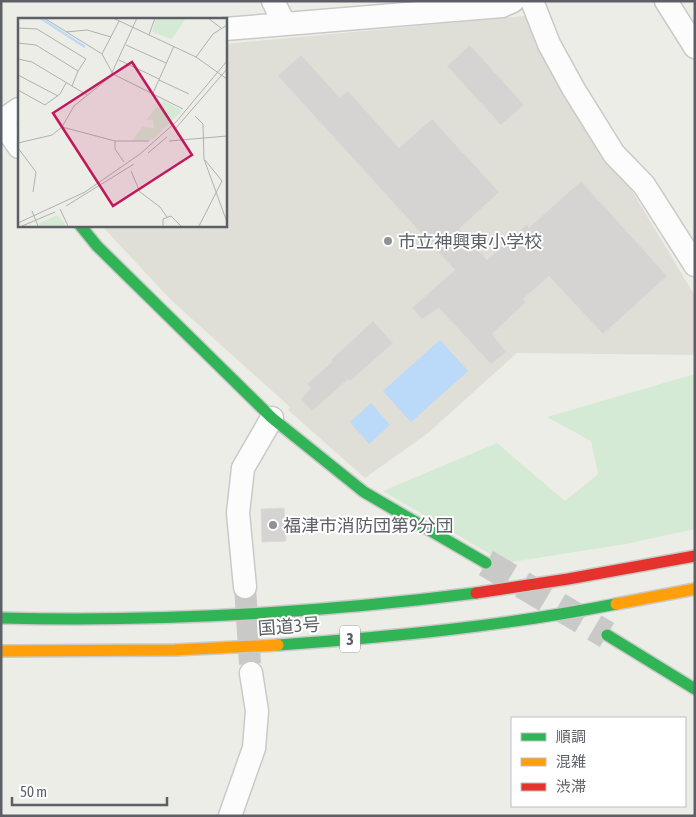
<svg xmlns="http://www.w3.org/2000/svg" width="696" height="817" font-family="'Asap Condensed','Noto Sans JP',sans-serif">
<rect width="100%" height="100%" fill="#edede8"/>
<!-- education -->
<polygon fill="#dfded7" points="525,16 553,69 620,171 695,296 695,355 517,353 428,433 365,478 288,410 290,407 171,300 101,225 225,225 225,44"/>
<!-- green -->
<polygon fill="#d4ead4" points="695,374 695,529 626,544 505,563 383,491 497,443 565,501 598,474 591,441 547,417"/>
<!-- water -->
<g fill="#bbd9f8">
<polygon points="440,340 468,371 411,422 383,391"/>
<polygon points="371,403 390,425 369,444 350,422"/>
</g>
<!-- building -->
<g fill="#d5d4d2" stroke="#dcdbd7">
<polygon points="470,45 524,105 501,125 447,66"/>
<polygon points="301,55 340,98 348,91 399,148 432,119 465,155 499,192 459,229 487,260 527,224 529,228 581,181 667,276 603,334 549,276 523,299 526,302 492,334 506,352 491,364 439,308 422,319 412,308 455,270 278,76"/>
<polygon points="373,321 393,343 350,381 348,379 312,411 301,399 311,388 307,384 332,362 331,360"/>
<polygon points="284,508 286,541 262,542 261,509"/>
</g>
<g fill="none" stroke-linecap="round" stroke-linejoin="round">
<!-- street-tunnel -->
<polyline stroke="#c9cac8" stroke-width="22" stroke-dasharray="22 11" stroke-linecap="butt" points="245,587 250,664"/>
<!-- secondary-tunnel -->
<polyline stroke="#c9cac8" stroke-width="28" stroke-dasharray="28 14" stroke-linecap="butt" points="486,563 607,635"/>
<defs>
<g id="street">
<polyline points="273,1 284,23"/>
<polyline points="532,1 549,44 573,88 614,154 644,185 695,265"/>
<polyline points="666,1 695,47"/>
<polyline points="225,29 502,6 513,1"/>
<polyline points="1,121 19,147"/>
<polyline points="1,121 19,109"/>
<polyline points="245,587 238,513 243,468 272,418"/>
<polyline points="230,816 254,748 257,711 251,673"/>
</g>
<g id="fast">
<polyline points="80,225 97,246 272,418 364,492 486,563"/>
<path d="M1 618C159 622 318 613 476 593"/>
<polyline points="607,635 695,689"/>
<path d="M278 645C391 637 504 626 616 604"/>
</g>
<g id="slow">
<polyline points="616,604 695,589"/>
<polyline points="1,651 175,650 278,645"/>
</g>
<polyline id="jam" points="476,593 568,579 695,556"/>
</defs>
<!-- street casing -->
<use href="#street" stroke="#c9cac8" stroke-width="25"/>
<!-- fast casing -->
<use href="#fast" stroke="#c9cac9" stroke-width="14"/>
<!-- slow casing -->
<use href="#slow" stroke="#c9cac9" stroke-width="14"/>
<!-- jam casing -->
<use href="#jam" stroke="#c9cac9" stroke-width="14"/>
<!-- street -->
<use href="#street" stroke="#fcfcfc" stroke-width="22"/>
<!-- fast -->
<use href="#fast" stroke="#30b455" stroke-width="11"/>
<!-- slow -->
<use href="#slow" stroke="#ff9f0a" stroke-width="11"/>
<!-- jam -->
<use href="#jam" stroke="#e5322d" stroke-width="11"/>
</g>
<!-- markers -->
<g fill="#8f9194" stroke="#fff" stroke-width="2">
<circle cx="388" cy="241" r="5"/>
<circle cx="273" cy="525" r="5"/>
</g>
<g text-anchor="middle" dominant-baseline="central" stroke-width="4" stroke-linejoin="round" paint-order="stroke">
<!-- shield labels -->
<rect fill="#fff" stroke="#8d9094" stroke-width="1" x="340" y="625.5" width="20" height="27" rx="4"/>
<g font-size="16" font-weight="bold" fill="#5c6066">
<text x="350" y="639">3</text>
</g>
<!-- poi labels -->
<g font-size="18" fill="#5c6066" stroke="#fff" text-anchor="start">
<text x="398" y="241">市立神興東小学校</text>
<text x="283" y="525">福津市消防団第9分団</text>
</g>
<!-- street labels -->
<g font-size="18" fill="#5c6066" stroke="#fff">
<text transform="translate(289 626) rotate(-4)">国道3号</text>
</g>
</g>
<!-- overview -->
<g transform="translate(18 18)">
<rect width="209" height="209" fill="#edede8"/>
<path d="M138 0H168L154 21 134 14ZM145 82 164 93 134 122 114 123 124 109 136 110 135 102H128ZM40 197 48 208H22L21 205Z" fill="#d4ead4"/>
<path fill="none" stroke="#bbd9f8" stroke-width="2.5" d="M22 0 67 29"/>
<path fill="none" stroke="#afb1b0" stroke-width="1" d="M26 0 84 36M95 0 178 39 209 61M190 0 203 10M101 3 84 36 95 56 165 91M0 10 19 11 68 41 60 53 18 27 0 25M48 14 69 12 93 19M131 17 137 0M108 27 148 45M178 39 195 16 209 7M0 41 14 44 69 77M101 42 141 61M0 57 40 78M141 62 171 76M54 68 60 53M0 72 27 87 42 76 48 65M135 75 156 28M177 98 185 106 186 141 209 204M44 109 97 123H131M158 110 209 51M97 123V131L106 144M151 123 209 118M0 125 34 117 44 109 56 88 92 59 119 0M0 130 18 154 15 174M130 135 149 119M113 153 122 174 142 189 149 199M48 188 116 146M42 191 50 208M14 193 20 208M0 205 67 174 122 136 158 104 209 43M4 208 37 194M145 208V201L153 198 163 208M181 208 204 163 187 142"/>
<path fill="#c2185b" fill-opacity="0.15" stroke="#c2185b" stroke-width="2.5" d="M114 44 174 137 95 188 35 95Z"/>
<rect width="209" height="209" fill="none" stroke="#5c6066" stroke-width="2.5"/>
</g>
<!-- border -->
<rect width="696" height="817" fill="none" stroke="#5c6066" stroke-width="5"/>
<!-- legend -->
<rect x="511" y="717" width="175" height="90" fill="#ffffff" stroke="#bebfc2"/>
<rect x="521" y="733" width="25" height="8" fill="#30b455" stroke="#bebfc2"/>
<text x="556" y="742" font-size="15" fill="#5c6066">順調</text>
<rect x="521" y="758" width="25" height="8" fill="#ff9f0a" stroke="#bebfc2"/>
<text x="556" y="767" font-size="15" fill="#5c6066">混雑</text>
<rect x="521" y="783" width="25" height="8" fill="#e5322d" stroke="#bebfc2"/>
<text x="556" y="792" font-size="15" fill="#5c6066">渋滞</text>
<!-- scale -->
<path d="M12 797v8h155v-8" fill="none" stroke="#5c6066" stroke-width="2.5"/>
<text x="20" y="797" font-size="15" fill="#5c6066" stroke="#ffffff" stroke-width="4" paint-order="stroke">50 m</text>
</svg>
